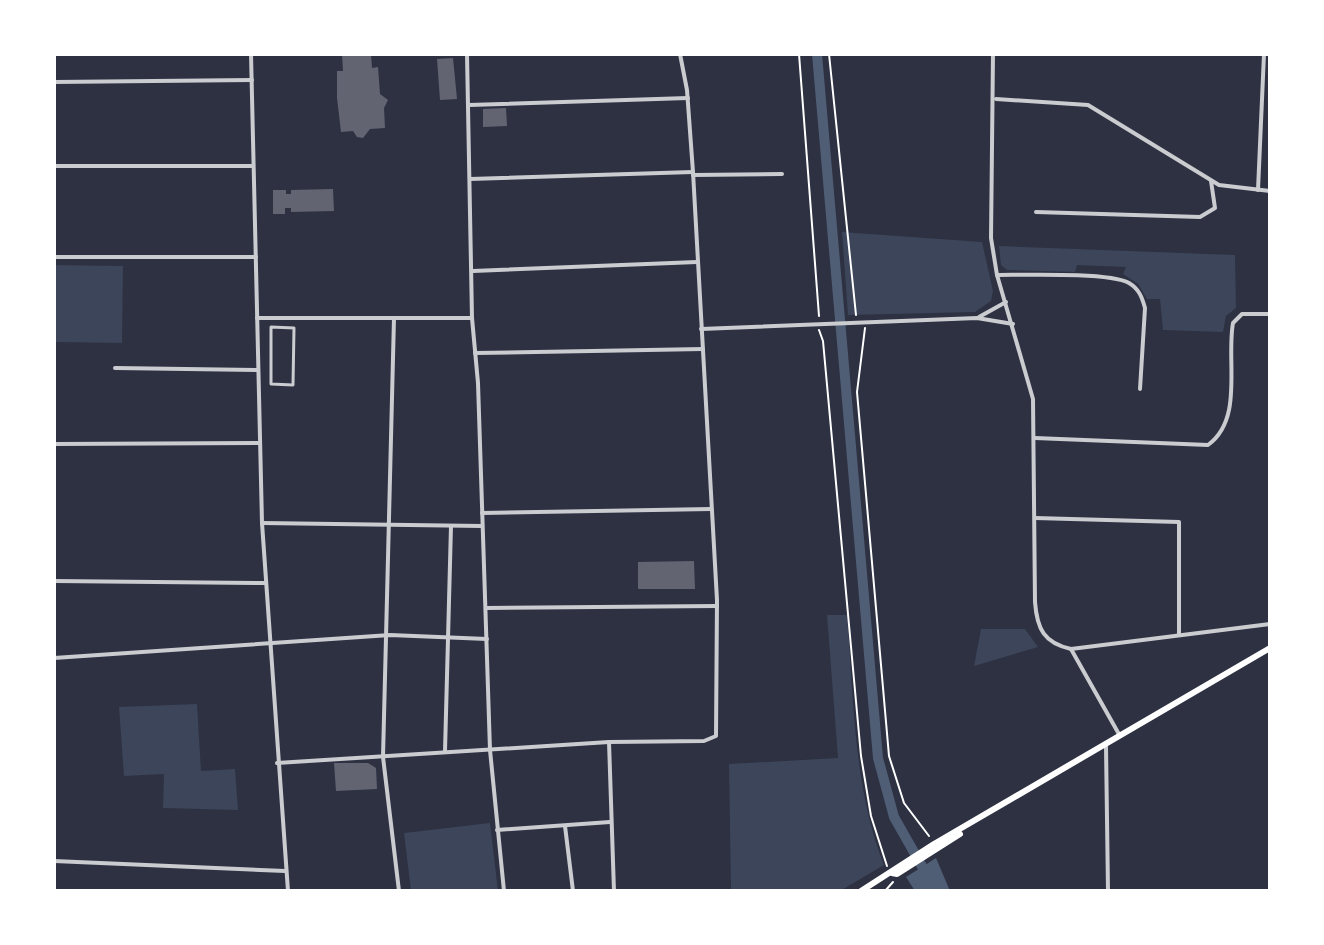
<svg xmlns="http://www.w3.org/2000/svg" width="1324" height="945" font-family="'Asap Condensed',sans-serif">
<rect width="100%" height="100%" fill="#2d3142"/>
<!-- green -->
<g fill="#3c4559">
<polygon points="842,232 982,242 993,291 991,301 975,312 848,315"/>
<polygon points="999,246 1235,255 1236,308 1226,316 1223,332 1163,330 1160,299 1147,299 1138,284 1123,274 1126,267 1077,265 1075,272 1007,270 1001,265"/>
<polygon points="54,265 123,266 122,343 54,342"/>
<path d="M827 615H847C854 698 853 787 884 865L840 891H731L729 764 838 758Z"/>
<polygon points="981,629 1025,629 1038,647 974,666"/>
<polygon points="197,704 201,771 235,769 238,810 163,808 164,774 124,776 119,707"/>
<polygon points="490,823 498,891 411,891 404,833"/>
</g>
<!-- water -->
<polygon fill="#4f5d75" points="936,858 950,891 915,891 906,877"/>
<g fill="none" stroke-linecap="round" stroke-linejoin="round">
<!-- canal -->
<polyline stroke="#4f5d75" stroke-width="10" points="817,54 878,758 894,817 936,891"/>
</g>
<!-- building -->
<g fill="#626471">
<polygon points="342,54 371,54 372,68 378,67 380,94 388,100 384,108 385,128 370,129 363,138 357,137 353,131 341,132 337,98 337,71 343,71"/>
<polygon points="453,58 457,99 440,100 437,59"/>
<polygon points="506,108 507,126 483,127 483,109"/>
<polygon points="333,189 334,211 291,212 291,208 285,208 285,214 273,214 273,190 286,190 286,194 291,194 291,190"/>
<polygon points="694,561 695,589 638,589 638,562"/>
<polygon points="334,763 368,763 376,768 377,789 336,791"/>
</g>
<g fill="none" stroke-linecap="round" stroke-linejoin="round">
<!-- path -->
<g stroke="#fff" stroke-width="2">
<polyline points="799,54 819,316"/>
<polyline points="829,54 856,315"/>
<polyline points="865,328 857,392 889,756 904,803 929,836"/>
<polyline points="819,330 823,341 861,756 871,816 887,866"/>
<polyline points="885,891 893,882"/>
<polyline points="890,891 904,891"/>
</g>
<!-- pedestrian -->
<polygon stroke="#caccd0" stroke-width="3" points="271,327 294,328 293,385 271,384"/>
<!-- minor -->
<g stroke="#caccd0" stroke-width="4">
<polyline points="251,54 262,523 288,891"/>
<polyline points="467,54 472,318 478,383 490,750 504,891"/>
<path d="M993 54 991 238 997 275 1033 399 1035 602C1037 629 1044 643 1071 649L1270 624"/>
<polyline points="54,82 252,80"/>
<polyline points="996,99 1088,105 1219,185 1270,191"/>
<polyline points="469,105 688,98"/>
<polyline points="54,166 253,166"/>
<polyline points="693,175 782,174"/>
<polyline points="470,179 693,172"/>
<polyline points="1258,190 1264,54"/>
<polyline points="1036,212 1200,217 1215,208 1211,181"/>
<polyline points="54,257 256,257"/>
<polyline points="473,271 697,262"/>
<path d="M997 275C1024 275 1110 272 1129 283 1139 289 1142 297 1145 308L1140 389"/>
<polyline points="979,317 1006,302"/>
<polyline points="257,318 472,318"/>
<polyline points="394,318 383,757 399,891"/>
<polyline points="701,329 977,318 1013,324"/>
<polyline points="475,353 703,349"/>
<polyline points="115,368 258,370"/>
<path d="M1035 438 1208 445C1244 419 1226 361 1233 323L1242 314H1270"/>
<polyline points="54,444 259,443"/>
<polyline points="482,513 711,509"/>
<polyline points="1035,518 1179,522 1179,635"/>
<polyline points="262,523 482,526"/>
<polyline points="54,581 266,583"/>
<polyline points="486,608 717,606"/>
<polyline points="1071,649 1120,736"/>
<polyline points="54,658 390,635 487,639"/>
<polyline points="609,742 614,891"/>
<polyline points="1106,746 1108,891"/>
<polyline points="445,751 451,526"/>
<polyline points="277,763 609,742 704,741 716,736 717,600 693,172 687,90 680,54"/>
<polyline points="565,826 573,891"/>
<polyline points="497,830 610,822"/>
<polyline points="54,861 285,871"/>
</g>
<!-- primary -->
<g stroke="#fff" stroke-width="6">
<polyline points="892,873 897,874 960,834"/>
<polyline points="861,891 934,844 1270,648"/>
</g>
</g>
<!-- border -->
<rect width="1324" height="945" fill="none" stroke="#ffffff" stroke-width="112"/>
</svg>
